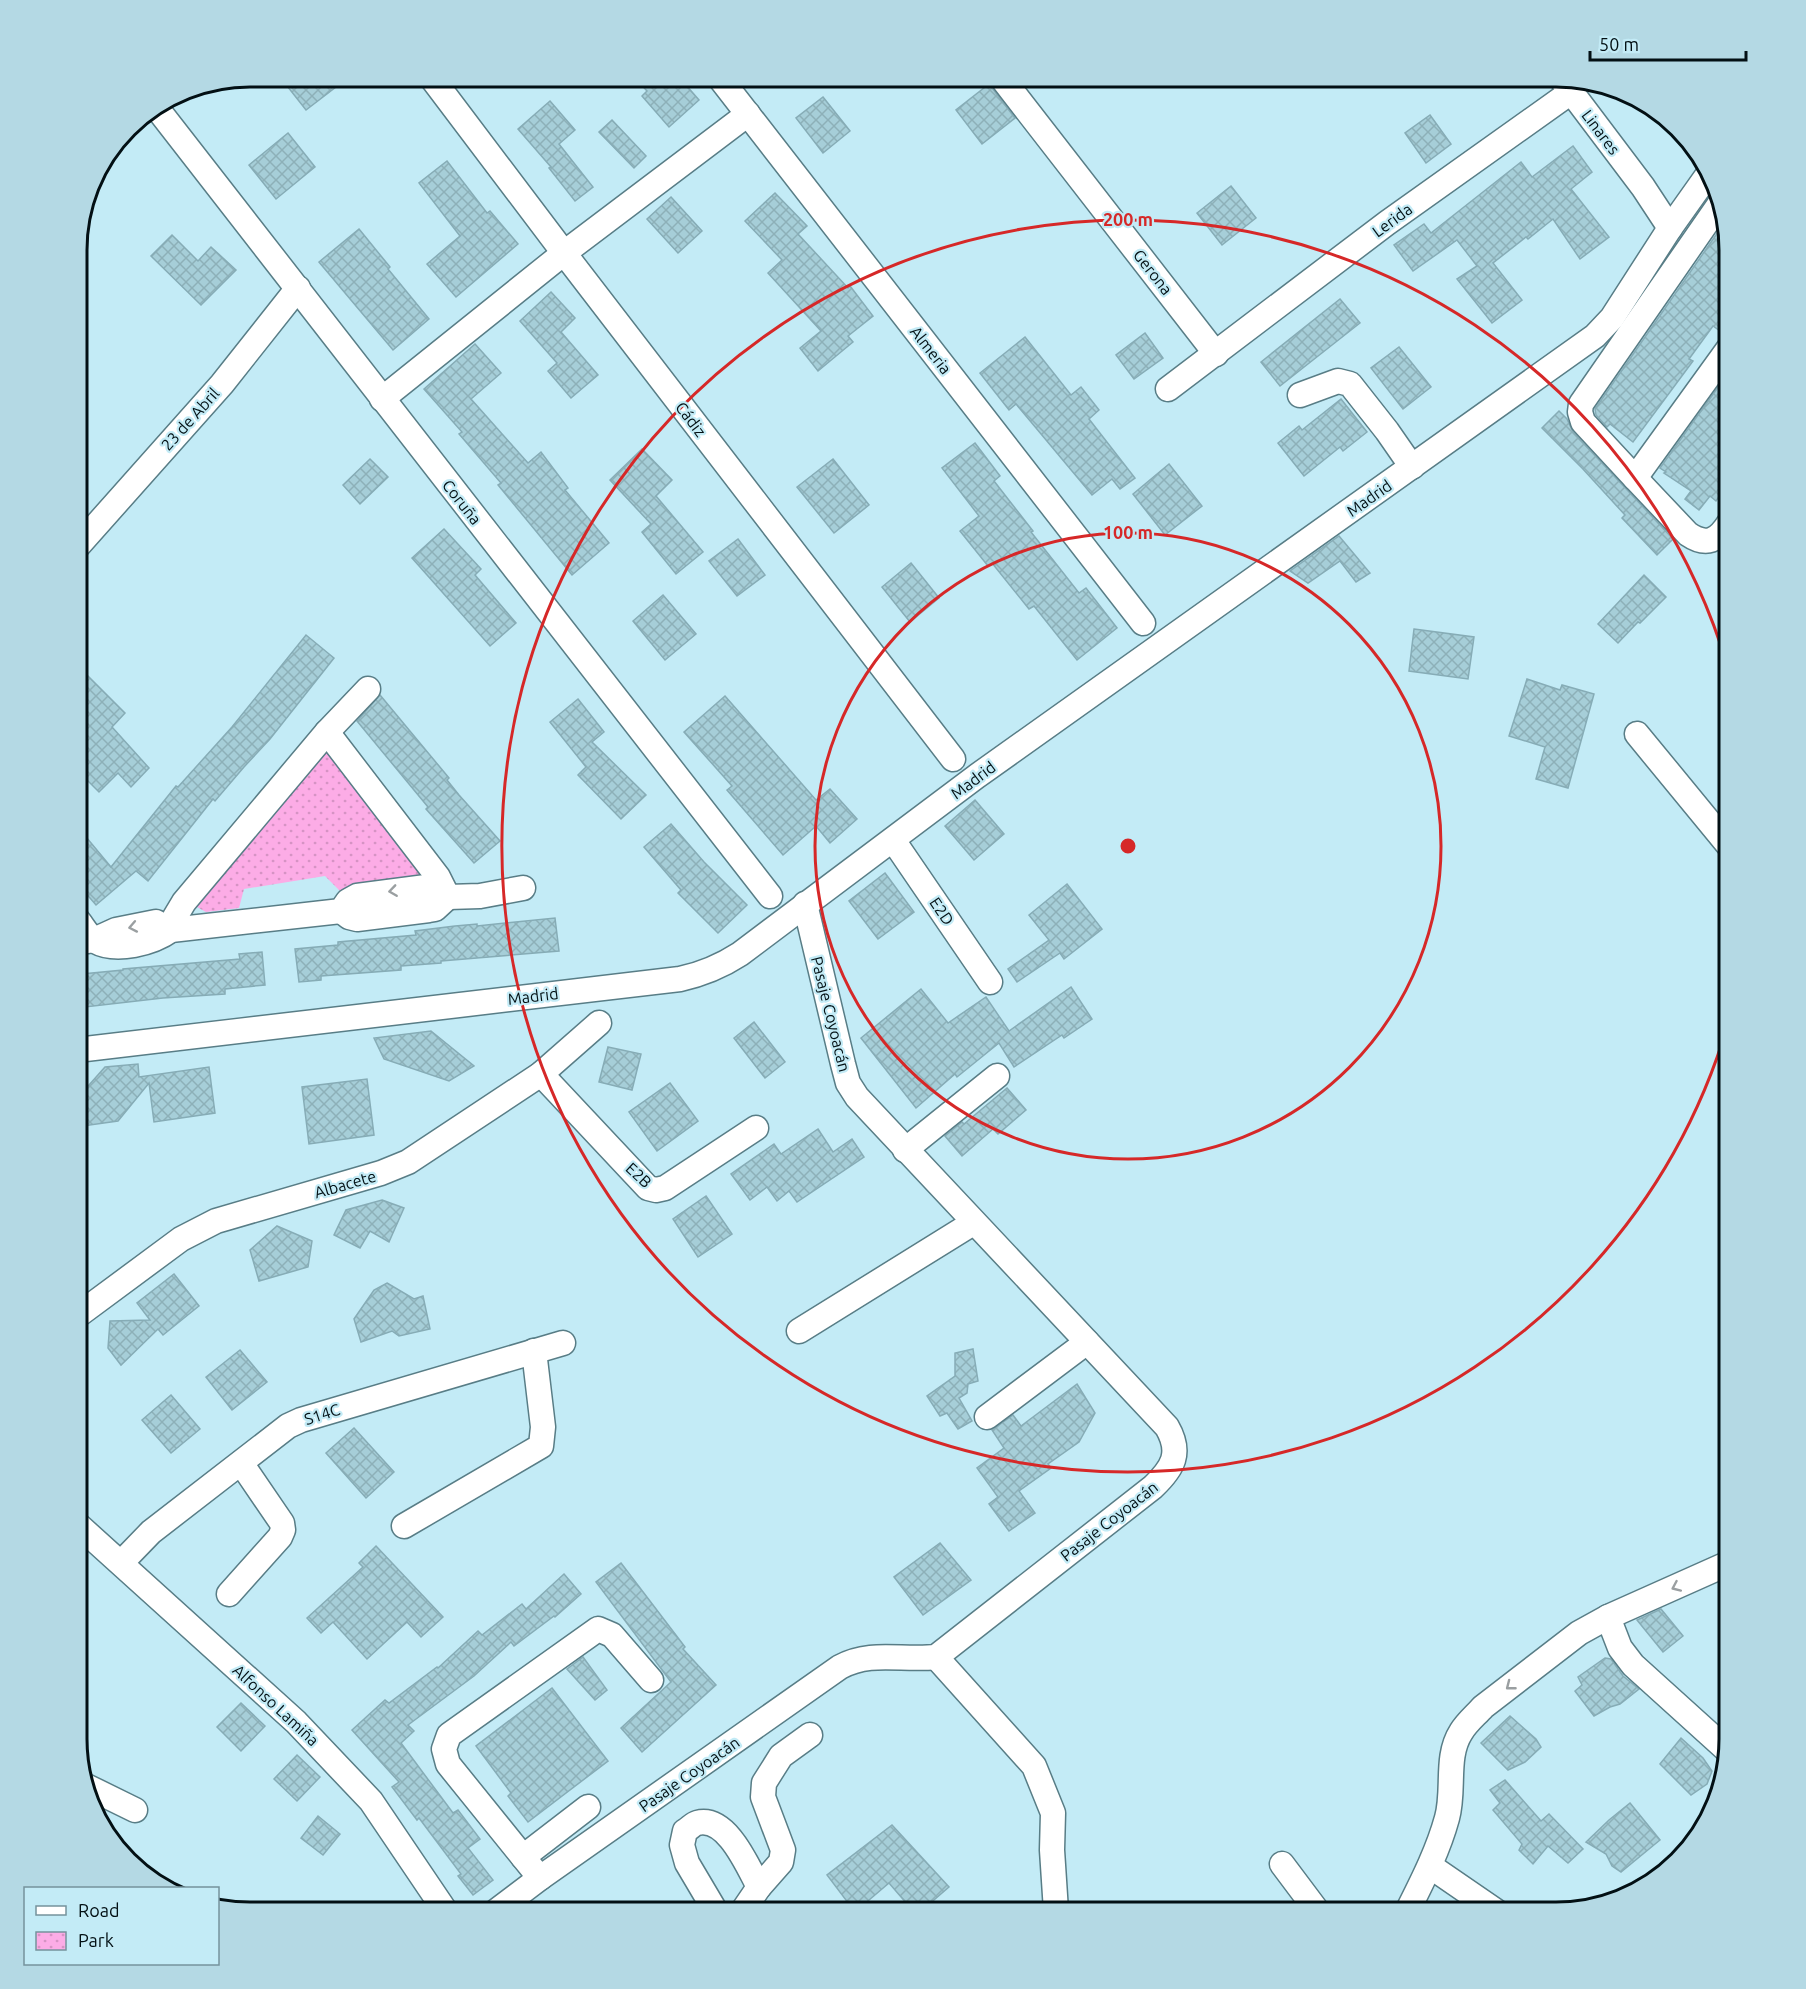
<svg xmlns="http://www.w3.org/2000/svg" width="1806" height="1989" font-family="Ubuntu,sans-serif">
<defs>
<pattern id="park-dots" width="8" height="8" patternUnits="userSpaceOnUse" patternTransform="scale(1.5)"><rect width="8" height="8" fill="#fcace6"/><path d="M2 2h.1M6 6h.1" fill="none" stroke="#d693c4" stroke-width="1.8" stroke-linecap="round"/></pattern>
<pattern id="building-cross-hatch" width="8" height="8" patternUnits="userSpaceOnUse" patternTransform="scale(1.5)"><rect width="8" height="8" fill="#a6ced8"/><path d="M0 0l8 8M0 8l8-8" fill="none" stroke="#8db0b8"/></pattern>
</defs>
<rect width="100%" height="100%" fill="#c3ebf6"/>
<!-- park -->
<path fill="url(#park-dots)" d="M331 741 439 873C406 876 374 880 344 895L325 876 244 889 239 908 206 912 197 907 198 897Z"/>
<!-- building -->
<g fill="url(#building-cross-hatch)" stroke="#86acb6" stroke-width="1.5">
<polygon points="280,77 349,77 306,110"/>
<polygon points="634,77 679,77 699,100 669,127 642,96 647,91"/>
<polygon points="989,84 1015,118 982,144 956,110"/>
<polygon points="823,97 850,131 823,153 796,118"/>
<polygon points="550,101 575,130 559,144 593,187 575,201 549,168 551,167 518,129"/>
<polygon points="1430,115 1451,144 1426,163 1405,133"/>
<polygon points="612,120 646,156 634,168 599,132"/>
<polygon points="288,133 315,167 276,199 249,165"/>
<polygon points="1573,146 1592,172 1571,189 1609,237 1580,259 1553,219 1528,239 1526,237 1493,263 1522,300 1492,323 1457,279 1477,266 1457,240 1413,271 1394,245 1424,224 1431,233 1521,162 1532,177"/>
<polygon points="447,161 487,213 490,211 518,244 456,297 427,264 460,236 419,183"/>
<polygon points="1231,186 1256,218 1222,245 1197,213"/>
<polygon points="775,193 807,226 798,234 848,288 850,286 873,316 848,336 853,342 818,371 800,348 821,331 768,273 782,260 745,221"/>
<polygon points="671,197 702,231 678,253 647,219"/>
<polygon points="1725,222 1730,250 1730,317 1720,331 1713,326 1689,359 1693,361 1633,442 1610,424 1607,427 1596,415 1595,409"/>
<polygon points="359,229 390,267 388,269 429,319 393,350 319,262"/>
<polygon points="172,235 198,261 211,247 236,270 201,305 151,256"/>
<polygon points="551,292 575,318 561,332 598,375 571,398 548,371 557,363 520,321"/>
<polygon points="1340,299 1360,323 1280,386 1261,362"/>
<polygon points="1145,333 1163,358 1134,379 1116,355"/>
<polygon points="1025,337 1071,395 1081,387 1099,410 1089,419 1135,478 1120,489 1112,479 1092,495 1016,404 1009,410 980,373"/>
<polygon points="475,344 501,373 471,399 528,463 541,452 568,488 565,490 609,543 572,575 498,485 501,483 459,434 462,432 424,389"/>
<polygon points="1399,347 1431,387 1403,409 1371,368"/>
<polygon points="1724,379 1730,382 1730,481 1716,501 1710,496 1699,510 1685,499 1691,491 1664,473 1666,472 1660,468"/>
<polygon points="1341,399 1367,432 1343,451 1340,447 1304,476 1278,443 1299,426 1302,430"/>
<polygon points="1559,411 1567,419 1573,432 1673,539 1657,555 1622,518 1625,515 1582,468 1542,428"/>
<polygon points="975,443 1000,476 994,481 1033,531 1031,532 1079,593 1086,588 1117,628 1077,660 1034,606 1029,609 992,563 988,566 960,531 979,516 942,468"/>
<polygon points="642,449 672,480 656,496 703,552 676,574 642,532 651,524 610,480"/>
<polygon points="370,459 388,477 360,504 343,485"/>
<polygon points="833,459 869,505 834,533 797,487"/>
<polygon points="1169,464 1202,506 1165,535 1133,494"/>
<polygon points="444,529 481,569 475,575 516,623 490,646 412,558"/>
<polygon points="1339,536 1370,573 1356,582 1340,561 1308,583 1290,571"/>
<polygon points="738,539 765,575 737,596 709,561"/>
<polygon points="911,563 939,598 910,622 882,587"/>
<polygon points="1644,575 1666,597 1640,623 1638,622 1618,643 1598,624"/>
<polygon points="663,595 696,634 665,660 633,621"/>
<polygon points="1414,629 1474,637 1468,679 1409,671"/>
<polygon points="306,635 334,658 270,739 244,767 215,801 213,799 148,881 136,871 96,905 77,883 77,826 111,867 176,786 178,787 232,727"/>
<polygon points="77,665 125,713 112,727 149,768 131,787 118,773 99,792 77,770"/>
<polygon points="1527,679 1560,690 1562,685 1594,694 1568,788 1536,779 1545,747 1509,736"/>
<polygon points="380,695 449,778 447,780 459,795 500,841 474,863 426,809 428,807 357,721"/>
<polygon points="725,696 816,800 830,789 857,819 830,843 816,826 783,855 727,790 732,786 684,732"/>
<polygon points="578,699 604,732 592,742 646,795 621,819 578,775 586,767 550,722"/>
<polygon points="975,800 1004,834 974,860 945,826"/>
<polygon points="671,824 704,862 747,905 718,933 678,893 681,890 644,847"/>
<polygon points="885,873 914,912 878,939 849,901"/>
<polygon points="1067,884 1102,929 1064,959 1060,953 1017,982 1008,969 1049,940 1029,915"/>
<polygon points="555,918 559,951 441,961 441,963 401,966 401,970 321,976 321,980 299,982 295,949 338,945 338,942 416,935 415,931 455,926 477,924 477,926"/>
<polygon points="262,952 265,985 225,989 225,994 163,998 85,1007 82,974 123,970 123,969 240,959 239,954"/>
<polygon points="1071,987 1092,1019 1064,1038 1062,1035 1014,1067 999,1043 957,1077 955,1074 916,1108 861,1038 921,989 948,1023 986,997 1009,1031"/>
<polygon points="754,1022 785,1062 765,1078 734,1038"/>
<polygon points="431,1031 474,1066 449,1081 384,1059 374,1038"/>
<polygon points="608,1047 641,1054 632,1090 599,1082"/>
<polygon points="138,1064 139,1077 209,1067 215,1113 154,1122 149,1083 118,1121 83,1126 81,1094 105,1067"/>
<polygon points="367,1079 374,1135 309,1144 302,1087"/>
<polygon points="670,1083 698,1121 657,1151 629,1112"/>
<polygon points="1007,1088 1026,1110 998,1134 993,1129 962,1156 945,1136 962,1122 964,1124"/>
<polygon points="818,1129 833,1152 852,1139 864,1157 797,1202 789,1191 777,1201 767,1187 750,1200 731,1174 774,1144 781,1154"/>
<polygon points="706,1196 732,1234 698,1257 673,1219"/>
<polygon points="382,1200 404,1208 389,1242 370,1231 360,1248 334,1235 346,1210"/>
<polygon points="277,1226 312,1241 308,1267 259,1281 250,1250"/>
<polygon points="174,1274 199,1306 163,1335 158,1329 121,1365 108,1348 110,1321 150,1320 137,1303"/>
<polygon points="387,1283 414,1299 423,1296 430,1329 399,1336 392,1331 361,1342 354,1319 374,1290"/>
<polygon points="973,1349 978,1381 968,1384 967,1393 959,1398 972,1421 958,1429 947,1413 940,1416 927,1396 955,1376 955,1353"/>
<polygon points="240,1350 267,1382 232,1410 206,1377"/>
<polygon points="1077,1384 1095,1413 1079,1442 1048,1464 1051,1468 1019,1491 1035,1513 1009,1531 989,1504 998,1497 977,1468 1004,1448 992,1430 1013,1415 1021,1426"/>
<polygon points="171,1395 200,1429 171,1453 142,1420"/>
<polygon points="354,1428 394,1472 366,1498 326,1453"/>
<polygon points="940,1543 971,1580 923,1615 894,1577"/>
<polygon points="376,1546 443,1617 421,1637 407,1622 367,1659 333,1622 321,1633 307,1618 363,1567 359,1563"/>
<polygon points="621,1563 685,1647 683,1649 716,1685 642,1752 621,1728 671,1682 596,1582"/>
<polygon points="564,1574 581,1594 555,1617 554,1616 514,1646 511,1642 474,1676 408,1725 414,1731 401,1743 453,1813 458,1810 480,1839 468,1848 493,1880 473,1895 458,1876 461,1874 419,1818 417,1820 392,1787 399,1782 352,1730 385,1700 389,1703 437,1667 438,1668 478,1631 482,1635 522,1604 526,1609"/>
<polygon points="1661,1609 1683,1636 1663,1652 1637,1620"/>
<polygon points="583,1657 607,1690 595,1700 567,1669"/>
<polygon points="1605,1658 1611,1659 1623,1676 1639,1689 1620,1704 1610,1707 1594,1716 1575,1691 1582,1685 1578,1677"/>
<polygon points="552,1688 608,1761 528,1822 508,1796 511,1793 476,1746"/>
<polygon points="241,1703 265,1726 241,1751 217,1727"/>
<polygon points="1510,1716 1536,1739 1541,1747 1525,1762 1508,1770 1481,1743"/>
<polygon points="1681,1738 1703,1758 1712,1771 1707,1784 1691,1795 1660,1764"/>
<polygon points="297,1755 320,1777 297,1801 274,1779"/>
<polygon points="1505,1780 1541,1821 1549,1814 1583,1849 1568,1863 1548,1846 1533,1864 1519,1850 1522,1844 1493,1810 1500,1803 1490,1790"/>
<polygon points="1630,1803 1660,1840 1621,1872 1612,1866 1606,1854 1586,1842 1609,1820"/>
<polygon points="318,1816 340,1834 323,1855 301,1838"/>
<polygon points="892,1825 949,1887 920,1912 914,1912 889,1883 855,1912 827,1875"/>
</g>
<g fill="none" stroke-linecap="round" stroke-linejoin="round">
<defs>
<g id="minor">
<polyline points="431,77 564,253 953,759"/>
<polyline points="719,77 1143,623"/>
<polyline points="1001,77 1216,354"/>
<polyline points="1560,77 1643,187 1670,228"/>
<polyline points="156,107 770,896"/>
<polyline points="1721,202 1581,404 1580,412 1583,422 1635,478 1729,348"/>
<polyline points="1168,389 1387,223 1571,92"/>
<polyline points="1300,395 1338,381 1350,384 1387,431 1412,467"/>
<polyline points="382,399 564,253 748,114"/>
<path d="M1635 478 1688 534C1707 547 1718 540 1729 523"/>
<polyline points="77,547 222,384 298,288"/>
<polyline points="327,732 438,877 448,897"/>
<polyline points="1637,734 1729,846"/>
<polyline points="893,840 990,982"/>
<polyline points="341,911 349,917 357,919 429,910 435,909 448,897"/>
<path d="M77 919C82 925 88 936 95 941 116 953 153 943 171 930L341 911 348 901 357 896 426 887 448 897 480 896 523 888"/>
<polyline points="171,930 175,917 184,902 327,732 368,689"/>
<polyline points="88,941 94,940 116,930 156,922 171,930"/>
<path d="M77 1050 680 979C703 974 720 967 740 954L977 776 1595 336 1612 318 1670 228 1709 173"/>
<polyline points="541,1074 648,1188 656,1190 665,1188 756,1128"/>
<polyline points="905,1150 997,1076"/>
<polyline points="77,1316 181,1239 216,1221 381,1173 408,1162 541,1074 599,1023"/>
<polyline points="799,1331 973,1223"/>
<polyline points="987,1417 1087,1342"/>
<polyline points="77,1524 296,1722 371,1801 446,1912"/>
<polyline points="404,1526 541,1446 543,1427 534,1351"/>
<polyline points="121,1563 151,1532 288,1426 301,1420 563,1343"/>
<polyline points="229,1594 280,1537 283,1530 282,1523 241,1463"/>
<polyline points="1608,1617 1620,1648 1633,1665 1727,1750"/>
<polyline points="936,1657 1034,1766 1053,1813 1052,1850 1056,1911"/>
<polyline points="84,1785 135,1810"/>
<polyline points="523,1857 588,1807"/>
<polyline points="1282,1864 1318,1912"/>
<polyline points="1430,1866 1497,1912"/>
<polyline points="540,1878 448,1764 444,1749 449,1735 598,1629 612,1635 651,1680"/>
<polyline points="759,1887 781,1862 783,1850 763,1797 764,1783 781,1756 810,1735"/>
<path d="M495 1912 540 1878 840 1667C871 1650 902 1661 936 1657L1153 1487C1173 1468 1182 1453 1167 1427L857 1097 848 1083 843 1064 805 904"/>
<path d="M716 1912 687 1863 682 1845 685 1831C689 1829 693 1824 697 1823 727 1815 748 1867 759 1887L742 1912"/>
<path d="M1407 1912C1422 1882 1438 1851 1447 1818 1455 1790 1445 1757 1461 1732 1467 1722 1476 1715 1483 1707L1579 1633 1608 1617 1729 1563"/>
</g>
</defs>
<!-- minor casing -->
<use href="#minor" stroke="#587d86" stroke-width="27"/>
<!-- minor -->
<use href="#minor" stroke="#fff" stroke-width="24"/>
</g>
<!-- one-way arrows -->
<defs><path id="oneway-chevron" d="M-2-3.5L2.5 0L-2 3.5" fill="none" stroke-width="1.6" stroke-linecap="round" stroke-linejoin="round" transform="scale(1.5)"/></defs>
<g stroke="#9a9fa1">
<use href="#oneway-chevron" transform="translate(393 891) rotate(172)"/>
<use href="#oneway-chevron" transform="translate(133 927) rotate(169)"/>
<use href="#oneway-chevron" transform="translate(1676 1587) rotate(156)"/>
<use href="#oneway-chevron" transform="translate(1510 1686) rotate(142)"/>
</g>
<!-- distance rings -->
<g fill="none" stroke="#d62828" stroke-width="3">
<circle cx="1128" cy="846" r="313"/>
<path d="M1728 1024A626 626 0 1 1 1728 668"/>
</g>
<g text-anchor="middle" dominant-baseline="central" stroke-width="4.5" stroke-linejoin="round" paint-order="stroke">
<!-- street labels -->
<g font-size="16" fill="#031014" stroke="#c3ebf6">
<text transform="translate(1601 132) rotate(53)">Linares</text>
<text transform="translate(1392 220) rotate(-36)">Lerida</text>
<text transform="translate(1153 272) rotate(52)">Gerona</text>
<text transform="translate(931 350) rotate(52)">Almeria</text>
<text transform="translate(190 419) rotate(-48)">23 de Abril</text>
<text transform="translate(691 419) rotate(53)">Cádiz</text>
<text transform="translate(1369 498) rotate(-35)">Madrid</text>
<text transform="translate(462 502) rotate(52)">Coruña</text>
<text transform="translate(973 780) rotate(-37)">Madrid</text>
<text transform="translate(942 911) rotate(56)">E2D</text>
<text transform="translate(533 996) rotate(-7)">Madrid</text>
<text transform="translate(831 1014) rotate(76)">Pasaje Coyoacán</text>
<text transform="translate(639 1175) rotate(43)">E2B</text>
<text transform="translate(345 1184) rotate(-16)">Albacete</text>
<text transform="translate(322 1414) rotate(-18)">S14C</text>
<text transform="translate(1109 1521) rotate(-38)">Pasaje Coyoacán</text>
<text transform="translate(276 1705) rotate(43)">Alfonso Lamiña</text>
<text transform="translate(689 1774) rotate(-35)">Pasaje Coyoacán</text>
</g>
</g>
<!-- crop -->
<path d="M0 0H1806V1989H0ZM250 87H1556A163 163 0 0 1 1719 250V1739A163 163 0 0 1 1556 1902H250A163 163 0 0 1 87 1739V250A163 163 0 0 1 250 87Z" fill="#b4d9e4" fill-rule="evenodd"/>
<path fill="none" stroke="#031014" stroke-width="3" d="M250 87H1556A163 163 0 0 1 1719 250V1739A163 163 0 0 1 1556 1902H250A163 163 0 0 1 87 1739V250A163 163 0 0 1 250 87Z"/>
<circle cx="1128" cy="846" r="9" fill="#d62828" stroke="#c3ebf6" stroke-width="3"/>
<g font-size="18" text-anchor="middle" font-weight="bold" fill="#d62828" stroke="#c3ebf6" stroke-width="4.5" stroke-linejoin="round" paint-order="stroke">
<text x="1128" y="226">200 m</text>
<text x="1128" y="539">100 m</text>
</g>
<!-- legend -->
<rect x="24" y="1887" width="195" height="78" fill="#c3ebf6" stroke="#76939c" stroke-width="1.5"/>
<rect x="36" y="1906" width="30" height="9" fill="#ffffff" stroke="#76939c" stroke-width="1.5"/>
<text x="78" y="1917" font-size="18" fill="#031014">Road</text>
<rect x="36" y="1932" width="30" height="18" fill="url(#park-dots)" stroke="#76939c" stroke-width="1.5"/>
<text x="78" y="1947" font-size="18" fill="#031014">Park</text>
<!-- scale -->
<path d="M1590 51v9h156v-9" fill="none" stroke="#031014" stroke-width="3"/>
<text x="1599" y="51" font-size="18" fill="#031014" stroke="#c3ebf6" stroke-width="4.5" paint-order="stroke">50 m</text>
</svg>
